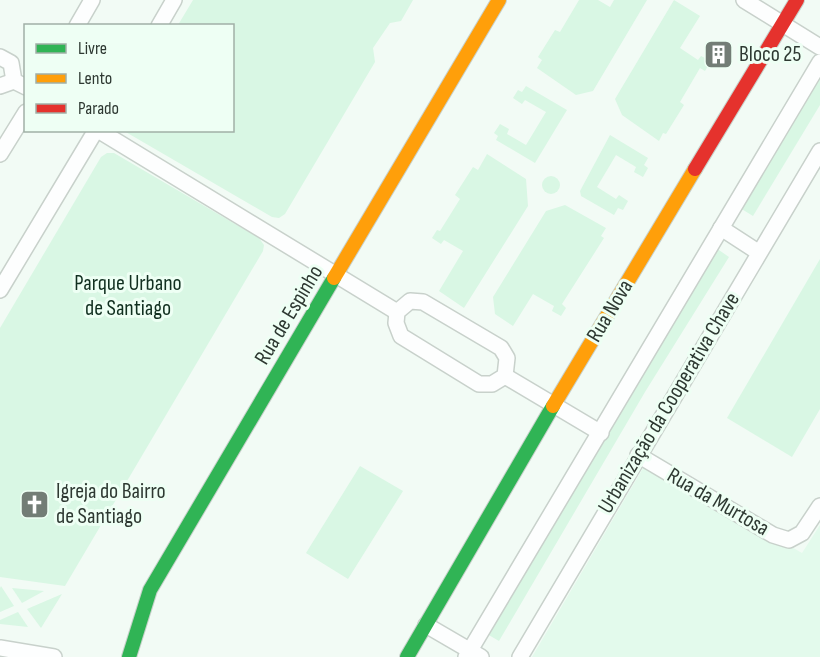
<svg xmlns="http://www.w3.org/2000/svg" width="820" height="657" font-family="'Sofia Sans Condensed',sans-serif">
<rect width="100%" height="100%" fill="#f2fbf5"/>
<!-- built -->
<polygon fill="#e3faec" points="646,463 802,553 820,525 820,657 532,657"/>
<!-- green -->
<g fill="#d9f7e4">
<polygon points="193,0 413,0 401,21 390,23 373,48 375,62 285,214 279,218 272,217 124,131 232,130 232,26 178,25"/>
<polygon points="579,0 598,0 610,7 614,0 647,0 593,91 576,95 537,68 542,60 538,57 555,30 560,32"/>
<polygon points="674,0 700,16 680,48 698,60 701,56 711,61 705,71 700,68 680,102 684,105 666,134 663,133 659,141 622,115 615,99"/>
<polygon points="820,76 820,105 753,216 740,208"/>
<polygon points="526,86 567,110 535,163 496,140 498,136 494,133 500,124 509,129 507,134 526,145 546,112 525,100 522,104 513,98 518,90 522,92"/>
<polygon points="610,135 648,158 644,165 648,168 643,177 634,172 636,167 616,155 597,187 616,199 619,195 628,201 623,210 618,208 614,215 581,196 580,191"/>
<polygon points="107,153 114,153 259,238 264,245 263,251 65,586 0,577 0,328 101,157"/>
<polygon points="487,154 526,179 528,206 464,308 439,291 463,251 444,240 441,244 432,238 437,230 440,231 460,199 455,195 473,167 478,170"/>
<circle cx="551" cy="185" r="9"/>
<polygon points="565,205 606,228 601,236 604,238 562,304 566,308 561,316 552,311 554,306 533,294 513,326 495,314 493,297 546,211"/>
<polygon points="716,248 729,257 645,392 499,641 487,634"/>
<polygon points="820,259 820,409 792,457 727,418"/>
<polygon points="360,466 403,491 348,579 306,553"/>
<polygon points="1,586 14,606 0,612 0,588"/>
<polygon points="12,588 44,591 22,603"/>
<polygon points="62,594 41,628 27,609"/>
<polygon points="18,612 28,627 0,624 0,620"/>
</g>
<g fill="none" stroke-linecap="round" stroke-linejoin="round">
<defs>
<g id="street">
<polyline points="744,0 820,47"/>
<polyline points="77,26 92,0"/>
<polyline points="159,26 174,0"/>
<polyline points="0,57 11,63 14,81 26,87"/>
<polyline points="0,86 14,81"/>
<polyline points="98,130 397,312"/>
<polyline points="0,154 26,112"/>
<polyline points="721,228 758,252"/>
<polyline points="0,290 96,130"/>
<polygon points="410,301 423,302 501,348 507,358 505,376 492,384 479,384 401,336 396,323 397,312"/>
<polyline points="505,376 601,433"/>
<polyline points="638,455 773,535 789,540 802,533 820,506"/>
<polyline points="426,625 481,657"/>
<polyline points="0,648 54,657"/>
<polyline points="466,657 820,62"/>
<polyline points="520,657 820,151"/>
</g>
<g id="fast">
<polyline points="129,657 150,590 334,278"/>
<polyline points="407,657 553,406"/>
</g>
<g id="slow">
<polyline points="334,278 499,0"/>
<polyline points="553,406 695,169"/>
</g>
<polyline id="jam" points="695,169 797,0"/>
</defs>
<!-- street casing -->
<use href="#street" stroke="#c8d1cb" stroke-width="18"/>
<!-- fast casing -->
<use href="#fast" stroke="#c8d1cb" stroke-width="16"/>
<!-- slow casing -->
<use href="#slow" stroke="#c8d1cb" stroke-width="16"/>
<!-- jam casing -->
<use href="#jam" stroke="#c8d1cb" stroke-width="16"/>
<!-- street -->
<use href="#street" stroke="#fdfefe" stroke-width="15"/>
<!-- fast -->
<use href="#fast" stroke="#30b455" stroke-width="14"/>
<!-- slow -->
<use href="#slow" stroke="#ff9f0a" stroke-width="14"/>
<!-- jam -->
<use href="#jam" stroke="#e5322d" stroke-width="14"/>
</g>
<!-- icons -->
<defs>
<symbol id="building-square" viewBox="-11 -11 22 22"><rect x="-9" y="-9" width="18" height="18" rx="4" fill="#737d76" stroke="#eefff4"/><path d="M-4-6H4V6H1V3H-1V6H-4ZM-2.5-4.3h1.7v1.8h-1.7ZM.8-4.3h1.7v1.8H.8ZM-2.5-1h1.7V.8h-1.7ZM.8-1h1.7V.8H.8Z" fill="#fff"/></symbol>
<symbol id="church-square" viewBox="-11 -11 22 22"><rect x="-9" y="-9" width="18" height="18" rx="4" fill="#737d76" stroke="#eefff4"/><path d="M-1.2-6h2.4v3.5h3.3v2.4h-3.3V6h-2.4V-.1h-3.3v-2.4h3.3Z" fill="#fff"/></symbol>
</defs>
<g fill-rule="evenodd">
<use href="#building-square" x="702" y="38" width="33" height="33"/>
<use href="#church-square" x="18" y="488" width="33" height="33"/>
</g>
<g text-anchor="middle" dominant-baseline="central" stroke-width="6" stroke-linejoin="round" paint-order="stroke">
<!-- poi labels -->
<g font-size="22" fill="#2e3932" stroke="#eefff4" text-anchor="start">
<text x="739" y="54">Bloco 25</text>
<text x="56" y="491">Igreja do Bairro<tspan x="56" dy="25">de Santiago</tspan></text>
</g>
<!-- park labels -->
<g font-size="22" fill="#113020" stroke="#eefff4">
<text x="128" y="283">Parque Urbano<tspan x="128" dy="25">de Santiago</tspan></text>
</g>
<!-- street labels -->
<g font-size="22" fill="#2e3932" stroke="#eefff4">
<text transform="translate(610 311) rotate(-59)">Rua Nova</text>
<text transform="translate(289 315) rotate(-59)">Rua de Espinho</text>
<text transform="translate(669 403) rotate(-59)">Urbanização da Cooperativa Chave</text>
<text transform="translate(718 502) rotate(30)">Rua da Murtosa</text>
</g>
</g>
<!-- legend -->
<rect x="24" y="24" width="210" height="108" fill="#eefff4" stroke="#a1b0a6" stroke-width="1.5"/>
<rect x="36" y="44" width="30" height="9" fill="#30b455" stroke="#a1b0a6" stroke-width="1.5"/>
<text x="78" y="54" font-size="18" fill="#2e3932">Livre</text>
<rect x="36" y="74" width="30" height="9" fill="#ff9f0a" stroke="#a1b0a6" stroke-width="1.5"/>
<text x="78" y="84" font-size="18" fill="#2e3932">Lento</text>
<rect x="36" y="104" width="30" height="9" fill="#e5322d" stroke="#a1b0a6" stroke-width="1.5"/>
<text x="78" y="114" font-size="18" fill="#2e3932">Parado</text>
</svg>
